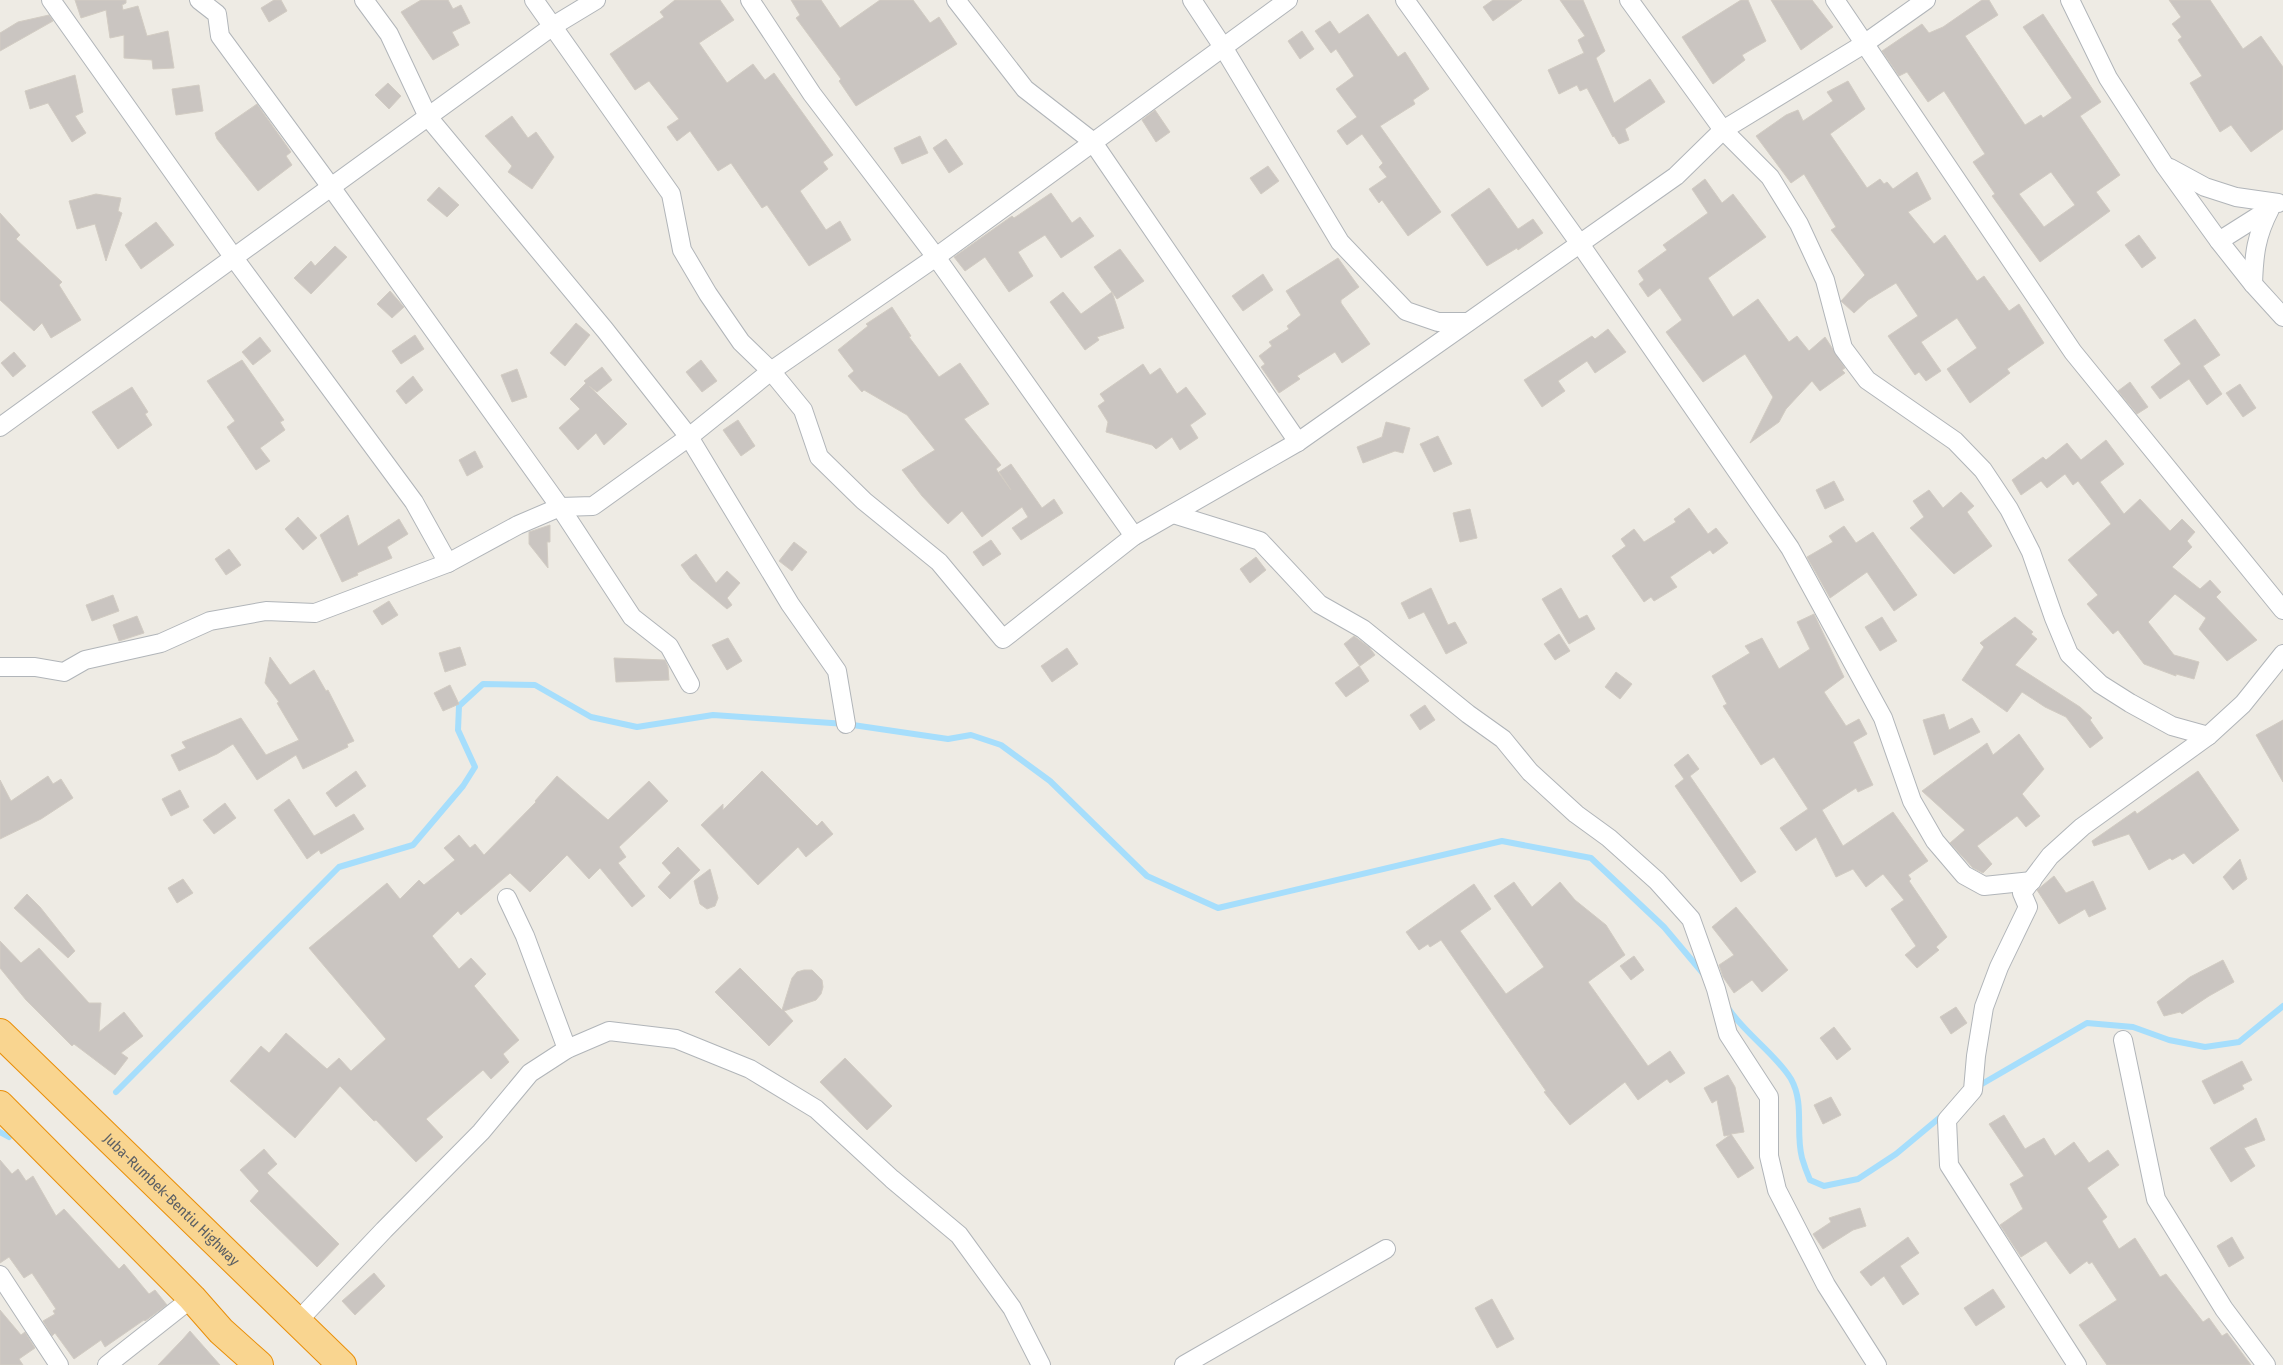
<svg xmlns="http://www.w3.org/2000/svg" width="2283" height="1365" font-family="'Fira Sans Condensed',sans-serif">
<rect width="100%" height="100%" fill="#eeebe4"/>
<g fill="none" stroke-linecap="round" stroke-linejoin="round">
<!-- stream -->
<g stroke="#a6defc" stroke-width="6">
<path d="M1728 1008C1745 1034 1774 1052 1791 1079 1805 1104 1795 1132 1802 1158 1804 1165 1807 1173 1810 1180L1824 1186 1858 1179 1896 1154 1944 1114"/>
<polyline points="1975,1088 2087,1023 2133,1027 2169,1040 2205,1047 2239,1042 2283,1006"/>
<polyline points="116,1092 339,867 413,845 463,786 475,767 458,730 459,706 483,684 535,685 591,717 637,727 713,715 846,724 948,739 971,735 1001,745 1050,781 1147,876 1218,908 1502,841 1591,858 1664,927 1706,977"/>
<polyline points="0,1132 9,1137"/>
</g>
</g>
<!-- building -->
<g fill="#cac5c1" stroke="#d2ccc3" fill-rule="evenodd">
<polygon points="75,0 126,0 126,3 122,5 123,10 138,6 147,36 168,31 174,68 153,69 152,60 124,58 124,35 110,38 106,10 81,18"/>
<polygon points="274,0 281,0 287,11 269,22 261,8"/>
<polygon points="421,0 448,0 453,9 461,5 470,23 452,32 459,45 433,60 401,12"/>
<polygon points="675,0 720,0 734,20 699,43 727,83 753,64 765,80 774,73 833,155 823,162 828,169 800,191 826,230 840,221 851,240 809,266 767,205 762,208 731,163 718,171 690,131 677,141 667,127 679,119 649,81 635,90 610,54 664,17 660,12"/>
<polygon points="791,0 821,0 840,28 880,0 913,0 930,23 939,17 957,44 856,106 839,81 841,79 796,18 800,15"/>
<polygon points="1493,0 1522,0 1493,21 1483,7"/>
<polygon points="1560,0 1583,0 1605,51 1596,58 1614,103 1650,79 1665,102 1625,129 1629,140 1619,144 1614,136 1613,137 1587,88 1580,91 1577,85 1559,94 1548,70 1584,53 1578,40 1585,36"/>
<polygon points="1741,0 1748,0 1766,41 1742,55 1745,60 1713,84 1682,37"/>
<polygon points="1771,0 1812,0 1833,27 1801,50"/>
<path d="M1982 0H1989L1998 15 1965 36 2025 125 2041 115 2043 118 2072 98 2023 27 2043 14 2101 102 2080 116 2120 175 2096 192 2110 211 2040 262 1992 196 1995 194 1973 162 1985 154 1944 91 1928 102 1907 72 1899 76 1882 51 1922 24 1929 33 1943 27ZM2051 172 2075 205 2044 227 2019 194Z"/>
<polygon points="2169,0 2210,0 2243,49 2261,36 2283,67 2283,129 2251,152 2231,125 2220,132 2190,83 2202,76 2178,40 2182,37 2172,24 2181,17"/>
<polygon points="1368,14 1398,57 1405,52 1429,89 1413,100 1415,104 1380,126 1441,212 1408,236 1382,200 1379,203 1369,189 1387,177 1379,167 1383,163 1362,134 1347,145 1337,131 1357,117 1336,89 1354,76 1336,49 1331,53 1315,31 1330,21 1339,34"/>
<polygon points="49,15 53,21 0,51 0,33 18,22"/>
<polygon points="1302,31 1314,49 1300,59 1288,41"/>
<polygon points="75,75 83,112 75,116 86,133 72,142 48,103 30,109 25,91"/>
<polygon points="1848,81 1865,109 1830,134 1867,188 1880,179 1884,184 1887,182 1893,189 1917,172 1931,199 1908,212 1934,244 1945,235 1977,281 1984,276 2009,311 2019,304 2044,343 2007,369 2010,373 1970,403 1947,369 1977,348 1957,318 1921,342 1941,371 1926,381 1919,372 1915,375 1888,336 1918,316 1896,283 1868,300 1854,313 1841,301 1865,275 1831,230 1836,227 1804,174 1791,183 1756,136 1786,115 1798,110 1803,121 1833,101 1827,92"/>
<polygon points="388,83 401,96 389,109 375,95"/>
<polygon points="199,85 203,111 176,115 172,89"/>
<polygon points="257,104 291,152 286,156 292,165 258,191 217,139 215,133"/>
<polygon points="1155,110 1170,132 1156,142 1142,120"/>
<polygon points="512,116 528,138 536,132 554,157 532,189 508,172 512,166 485,136"/>
<polygon points="920,136 928,153 902,164 894,148"/>
<polygon points="946,139 963,164 949,173 933,148"/>
<polygon points="1268,166 1279,181 1261,194 1250,178"/>
<polygon points="1705,179 1722,203 1733,194 1766,237 1708,278 1733,317 1758,299 1789,342 1797,336 1809,351 1825,337 1845,368 1842,370 1845,373 1820,391 1812,381 1786,409 1779,422 1750,443 1773,397 1745,354 1703,382 1666,332 1682,320 1660,288 1648,297 1639,284 1644,280 1638,271 1667,250 1663,245 1708,213 1692,189"/>
<polygon points="439,187 459,205 447,217 427,200"/>
<polygon points="1489,188 1518,229 1533,219 1543,233 1518,250 1517,248 1487,266 1451,215"/>
<polygon points="1051,193 1072,223 1080,217 1094,236 1061,258 1045,235 1018,252 1033,276 1009,292 985,257 965,271 954,257 1012,216 1014,218"/>
<polygon points="96,194 121,198 118,211 122,213 106,261 95,224 77,229 69,201"/>
<polygon points="0,213 20,235 16,239 62,282 59,285 81,320 51,338 42,323 34,331 0,300"/>
<polygon points="156,222 174,245 141,269 125,245"/>
<polygon points="2139,235 2156,258 2142,268 2125,245"/>
<polygon points="335,246 347,257 311,294 294,278 311,261 315,266"/>
<polygon points="1120,249 1144,281 1117,299 1094,267"/>
<polygon points="1338,258 1359,287 1341,300 1341,303 1370,344 1342,363 1335,352 1297,376 1300,379 1279,393 1261,367 1265,364 1259,356 1272,346 1269,342 1289,329 1287,326 1301,315 1286,291"/>
<polygon points="1263,274 1273,290 1243,311 1232,296"/>
<polygon points="390,291 404,307 392,318 377,304"/>
<polygon points="1063,292 1081,314 1112,292 1124,328 1097,337 1099,340 1085,350 1050,302"/>
<polygon points="892,307 911,336 909,337 939,377 960,363 989,404 964,419 1001,465 996,469 1011,490 999,472 1011,464 1042,508 1054,499 1063,513 1021,540 1012,528 1028,517 1022,507 982,537 962,511 948,524 922,496 902,470 935,450 907,415 864,390 862,392 848,376 854,371 838,350 868,326 866,324"/>
<polygon points="2195,319 2220,355 2203,366 2222,394 2207,405 2189,379 2160,399 2151,387 2181,364 2164,340"/>
<polygon points="576,323 590,335 565,366 550,353"/>
<polygon points="1608,329 1626,352 1595,373 1587,361 1558,381 1565,391 1542,407 1524,380 1592,336 1595,339"/>
<polygon points="415,335 424,349 401,364 392,351"/>
<polygon points="260,337 271,351 253,365 242,352"/>
<polygon points="14,352 26,366 13,377 1,363"/>
<polygon points="242,360 284,420 280,422 285,430 260,448 270,461 256,470 227,427 235,421 207,381"/>
<polygon points="701,360 717,381 702,392 686,372"/>
<polygon points="1143,364 1150,375 1160,368 1177,394 1186,387 1206,414 1190,425 1198,438 1180,450 1172,437 1156,449 1152,445 1106,432 1108,422 1098,406 1105,401 1100,394"/>
<polygon points="602,367 612,380 597,392 589,386 627,424 604,445 596,433 578,450 559,428 580,409 570,399 586,383 584,381"/>
<polygon points="517,369 527,397 512,402 501,375"/>
<polygon points="413,376 423,390 406,404 396,391"/>
<polygon points="2130,382 2148,407 2137,414 2118,391"/>
<polygon points="2240,384 2256,408 2243,417 2226,393"/>
<polygon points="132,387 148,412 145,414 152,425 118,449 92,412"/>
<polygon points="738,420 755,446 741,456 723,430"/>
<polygon points="1386,422 1410,428 1403,453 1395,451 1363,463 1357,447 1382,437"/>
<polygon points="1438,436 1452,464 1434,472 1420,444"/>
<polygon points="2106,440 2124,464 2100,482 2124,514 2140,499 2170,531 2182,519 2195,532 2187,541 2192,547 2172,567 2200,589 2210,580 2221,592 2216,597 2257,640 2227,661 2199,629 2206,618 2175,594 2148,622 2174,655 2199,662 2194,679 2176,674 2176,676 2144,664 2118,630 2113,634 2087,604 2098,595 2068,560 2111,524 2078,481 2073,485 2065,474 2047,488 2041,481 2021,495 2012,480 2043,457 2046,460 2067,443 2081,460"/>
<polygon points="475,451 483,467 467,476 459,460"/>
<polygon points="1834,481 1844,500 1825,509 1816,490"/>
<polygon points="1929,490 1943,508 1961,492 1974,506 1967,512 1992,546 1954,574 1910,528 1924,517 1913,501"/>
<polygon points="1689,508 1708,534 1716,528 1728,543 1713,554 1710,550 1670,577 1677,587 1654,601 1651,597 1644,602 1612,556 1626,546 1621,539 1634,529 1644,542 1676,522 1674,519"/>
<polygon points="1470,509 1477,538 1460,542 1453,513"/>
<polygon points="348,515 358,546 399,519 408,534 387,547 392,558 357,573 358,575 342,582 320,535"/>
<polygon points="298,517 317,538 303,550 285,529"/>
<polygon points="550,525 550,542 547,542 548,568 529,544 529,532"/>
<polygon points="1844,526 1856,543 1873,532 1917,595 1894,611 1867,572 1830,598 1807,557 1833,542 1829,536"/>
<polygon points="991,540 1001,554 983,566 973,552"/>
<polygon points="794,542 807,552 792,571 779,561"/>
<polygon points="229,549 241,565 226,575 215,559"/>
<polygon points="696,554 716,583 727,571 740,583 727,598 732,605 727,609 691,579 681,565"/>
<polygon points="1256,557 1266,570 1250,583 1240,569"/>
<polygon points="1431,588 1448,625 1455,622 1467,643 1446,654 1424,612 1409,619 1401,603"/>
<polygon points="1561,588 1579,619 1587,615 1595,629 1569,644 1542,599"/>
<polygon points="113,595 119,611 92,621 86,605"/>
<polygon points="389,601 398,615 382,625 373,611"/>
<polygon points="1814,614 1844,677 1824,692 1846,726 1859,719 1867,734 1853,742 1873,785 1858,792 1856,788 1822,810 1843,846 1893,812 1928,861 1908,875 1911,879 1909,881 1947,937 1936,947 1939,950 1917,968 1905,955 1916,946 1891,909 1904,900 1883,874 1866,887 1853,869 1836,877 1816,837 1796,851 1780,828 1808,809 1774,757 1761,765 1723,706 1727,704 1712,676 1750,653 1745,646 1762,638 1779,669 1810,649 1797,622"/>
<polygon points="137,616 144,633 119,641 113,625"/>
<polygon points="1882,617 1897,641 1880,651 1865,627"/>
<polygon points="2015,617 2033,632 2031,634 2037,639 2015,665 2080,707 2092,718 2090,720 2103,738 2090,748 2066,717 2045,707 2022,692 2007,712 1962,680 1984,647 1980,643"/>
<polygon points="1559,634 1570,651 1555,660 1544,644"/>
<polygon points="1354,636 1369,647 1375,655 1360,666 1344,644"/>
<polygon points="728,638 742,661 727,670 712,645"/>
<polygon points="460,647 466,665 445,672 439,653"/>
<polygon points="1067,648 1078,664 1052,682 1041,666"/>
<polygon points="270,657 290,685 314,670 326,691 328,690 354,741 347,744 348,747 303,769 296,755 257,780 233,744 217,754 179,771 171,755 186,748 182,742 241,718 266,755 299,740 277,703 279,702 265,683"/>
<polygon points="614,658 665,660 668,667 669,680 616,682"/>
<polygon points="1359,666 1369,681 1346,697 1335,683"/>
<polygon points="1616,672 1632,684 1620,699 1605,687"/>
<polygon points="450,685 459,704 443,711 434,693"/>
<polygon points="1425,705 1435,720 1420,730 1410,715"/>
<polygon points="1944,714 1949,730 1972,718 1980,732 1934,755 1923,720"/>
<polygon points="2283,720 2283,782 2256,735"/>
<polygon points="2019,734 2044,769 2022,794 2040,816 2026,827 2017,816 1977,846 1992,864 1983,873 1973,868 1950,843 1965,830 1922,791 1987,743 1993,755"/>
<polygon points="1688,754 1699,769 1690,776 1756,872 1741,882 1675,786 1684,779 1674,765"/>
<polygon points="356,771 366,786 336,807 326,793"/>
<polygon points="762,771 817,826 822,821 833,834 806,857 798,847 758,885 701,825 723,804 723,810"/>
<polygon points="2198,771 2239,830 2193,864 2184,853 2172,860 2170,858 2149,870 2129,834 2094,846 2092,841 2135,811 2137,814"/>
<polygon points="48,776 53,784 61,779 73,798 41,819 0,839 0,780 11,801"/>
<polygon points="557,776 608,820 649,781 668,801 619,847 626,857 618,863 645,896 632,907 600,868 589,879 567,855 530,892 510,873 461,915 458,911 432,936 459,969 471,958 486,974 474,986 519,1040 503,1054 509,1062 491,1079 483,1070 426,1119 443,1137 416,1162 376,1120 374,1121 340,1086 295,1138 230,1081 261,1046 269,1053 286,1033 327,1069 339,1058 351,1071 386,1039 309,948 387,883 400,899 419,880 424,885 455,860 444,848 459,835 470,848 475,844 484,855 536,802 535,801"/>
<polygon points="180,790 189,807 171,816 162,799"/>
<polygon points="289,799 314,836 354,814 364,829 321,854 319,850 307,859 274,810"/>
<polygon points="225,803 236,818 214,834 203,820"/>
<polygon points="678,847 700,870 670,899 658,887 671,873 662,863"/>
<polygon points="2240,859 2247,879 2233,890 2223,877"/>
<polygon points="710,869 718,898 715,906 707,909 700,904 694,881"/>
<polygon points="2054,876 2066,893 2093,881 2106,909 2089,917 2085,909 2059,924 2037,890"/>
<polygon points="183,879 193,893 177,903 168,888"/>
<polygon points="1514,882 1532,907 1560,882 1575,900 1606,925 1625,955 1588,982 1648,1066 1670,1051 1685,1073 1670,1083 1667,1079 1638,1100 1625,1082 1570,1125 1544,1092 1546,1091 1441,940 1430,947 1428,944 1419,950 1406,932 1474,884 1491,909 1460,931 1506,994 1544,967 1494,896"/>
<polygon points="27,894 40,907 75,951 68,958 14,908"/>
<polygon points="1736,907 1788,970 1762,992 1752,980 1734,993 1723,977 1719,965 1734,955 1712,927"/>
<polygon points="0,941 21,963 39,948 89,1003 101,1003 99,1032 124,1012 143,1036 121,1053 128,1058 115,1075 74,1044 72,1046 26,1000 0,968"/>
<polygon points="1634,956 1644,970 1631,980 1620,966"/>
<polygon points="2223,960 2234,982 2209,996 2182,1014 2180,1012 2164,1016 2157,1002 2190,977"/>
<polygon points="740,968 782,1010 792,978 797,972 804,970 812,970 822,980 823,987 821,994 816,1000 784,1011 793,1021 769,1046 715,992"/>
<polygon points="1956,1007 1967,1023 1951,1034 1940,1017"/>
<polygon points="1834,1027 1851,1049 1837,1060 1820,1038"/>
<polygon points="845,1058 892,1106 867,1130 820,1082"/>
<polygon points="2242,1061 2252,1080 2242,1085 2244,1089 2214,1104 2202,1081"/>
<polygon points="1728,1075 1735,1087 1744,1132 1731,1134 1754,1168 1738,1178 1716,1145 1730,1135 1724,1136 1717,1100 1712,1103 1704,1088"/>
<polygon points="1831,1097 1841,1115 1823,1124 1814,1105"/>
<polygon points="2004,1115 2025,1149 2044,1138 2055,1156 2074,1142 2089,1163 2108,1150 2119,1165 2087,1188 2107,1217 2102,1221 2119,1249 2135,1238 2160,1277 2166,1274 2203,1322 2209,1318 2222,1336 2227,1333 2251,1365 2107,1365 2079,1325 2117,1300 2092,1262 2089,1264 2087,1261 2070,1274 2046,1241 2021,1257 2000,1225 2023,1209 2010,1184 2024,1176 1989,1124"/>
<polygon points="2256,1118 2265,1140 2244,1148 2255,1166 2231,1182 2210,1148"/>
<polygon points="264,1149 277,1164 267,1173 339,1244 317,1267 250,1201 259,1191 240,1170"/>
<polygon points="0,1160 12,1174 18,1169 26,1181 33,1176 56,1216 64,1209 119,1269 124,1264 149,1294 155,1290 167,1305 145,1321 144,1320 105,1347 101,1340 74,1359 55,1333 52,1336 43,1321 55,1314 53,1311 56,1309 32,1273 24,1278 9,1257 0,1263"/>
<polygon points="1860,1208 1866,1226 1853,1230 1823,1249 1813,1234 1831,1222 1829,1218"/>
<polygon points="1908,1237 1919,1253 1900,1266 1919,1294 1903,1305 1884,1276 1871,1286 1860,1272"/>
<polygon points="2232,1237 2244,1258 2229,1267 2217,1246"/>
<polygon points="374,1273 385,1286 355,1315 342,1301"/>
<polygon points="1993,1289 2005,1307 1976,1326 1964,1308"/>
<polygon points="1492,1299 1514,1339 1497,1348 1475,1308"/>
<polygon points="0,1310 21,1335 25,1332 35,1348 19,1359 23,1365 0,1365"/>
<polygon points="190,1331 220,1365 158,1365 183,1339"/>
</g>
<g fill="none" stroke-linecap="round" stroke-linejoin="round">
<defs>
<g id="street">
<polyline points="51,0 234,258 414,502 448,563"/>
<polyline points="199,0 217,14 220,36 331,187 560,507 632,617 669,646 690,684"/>
<polyline points="364,0 389,34 428,117 605,330 689,437 790,604 837,671 846,724"/>
<polyline points="534,0 671,194 682,250 708,294 741,342 771,371 803,410 819,457 864,501 939,562 1003,639 1134,536 1298,442 1676,176 1723,130 1864,44 1926,0"/>
<polyline points="750,0 812,94 936,257 1134,536"/>
<polyline points="956,0 1025,89 1092,141 1298,442"/>
<polyline points="1192,0 1223,47 1340,242 1406,311 1438,322 1468,322"/>
<polyline points="1405,0 1580,244 1790,548 1883,718 1912,801 1935,841 1964,875 1984,886 2032,881"/>
<polyline points="1629,0 1723,130 1770,177 1799,224 1825,280 1843,348 1867,380 1955,441 1983,470 2009,509 2031,552 2054,618 2069,654 2100,684 2130,703 2172,726 2208,736"/>
<polyline points="1835,0 2073,352 2283,610"/>
<polyline points="2070,0 2108,78 2165,166 2219,241 2253,284 2283,317"/>
<polyline points="2170,168 2205,187 2236,197 2278,203"/>
<polyline points="2219,241 2268,210"/>
<path d="M2253 284C2254 254 2256 236 2270 209"/>
<polyline points="0,427 553,26 596,0"/>
<polyline points="1173,514 1260,541 1319,604 1363,629 1468,714 1503,739 1530,772 1576,814 1609,838 1657,881 1691,919 1716,989 1728,1034 1769,1097 1769,1156 1777,1190 1826,1285 1877,1365"/>
<polyline points="0,667 35,667 64,672 85,660 161,643 210,621 266,611 315,613 448,563 518,525 560,507 593,506 689,437 771,371 936,257 1288,0"/>
<polyline points="507,898 525,936 567,1049"/>
<polyline points="2123,1040 2156,1199 2224,1309 2266,1365"/>
<polyline points="0,1275 59,1365"/>
<polyline points="298,1321 384,1230 481,1132 530,1073 567,1049 609,1031 676,1039 750,1069 816,1109 892,1179 959,1235 1012,1308 1041,1365"/>
<polyline points="107,1365 192,1298"/>
<polyline points="1184,1365 1386,1249"/>
<polyline points="2077,1365 1949,1165 1947,1120 1973,1090 1976,1056 1984,1007 1999,967 2028,907 2022,893 2050,856 2082,827 2208,736 2243,704 2283,654"/>
</g>
<g id="highway">
<path id="s1" d="M0 1033 342 1365"/>
<polyline points="0,1105 192,1298 221,1331 259,1365"/>
</g>
</defs>
<!-- street casing -->
<use href="#street" stroke="#b1b5b9" stroke-width="20"/>
<!-- highway casing -->
<use href="#highway" stroke="#e98f09" stroke-width="30"/>
<!-- street -->
<use href="#street" stroke="#fff" stroke-width="18"/>
<!-- highway -->
<use href="#highway" stroke="#f9d590" stroke-width="28"/>
</g>
<g text-anchor="middle" dominant-baseline="central" stroke-width="4.5" stroke-linejoin="round" paint-order="stroke">
<!-- street labels -->
<g font-size="15" fill="#5c6064" stroke="#fff">
<text stroke="none"><textPath href="#s1" startOffset="239">Juba-Rumbek-Bentiu Highway</textPath></text>
</g>
</g>
</svg>
